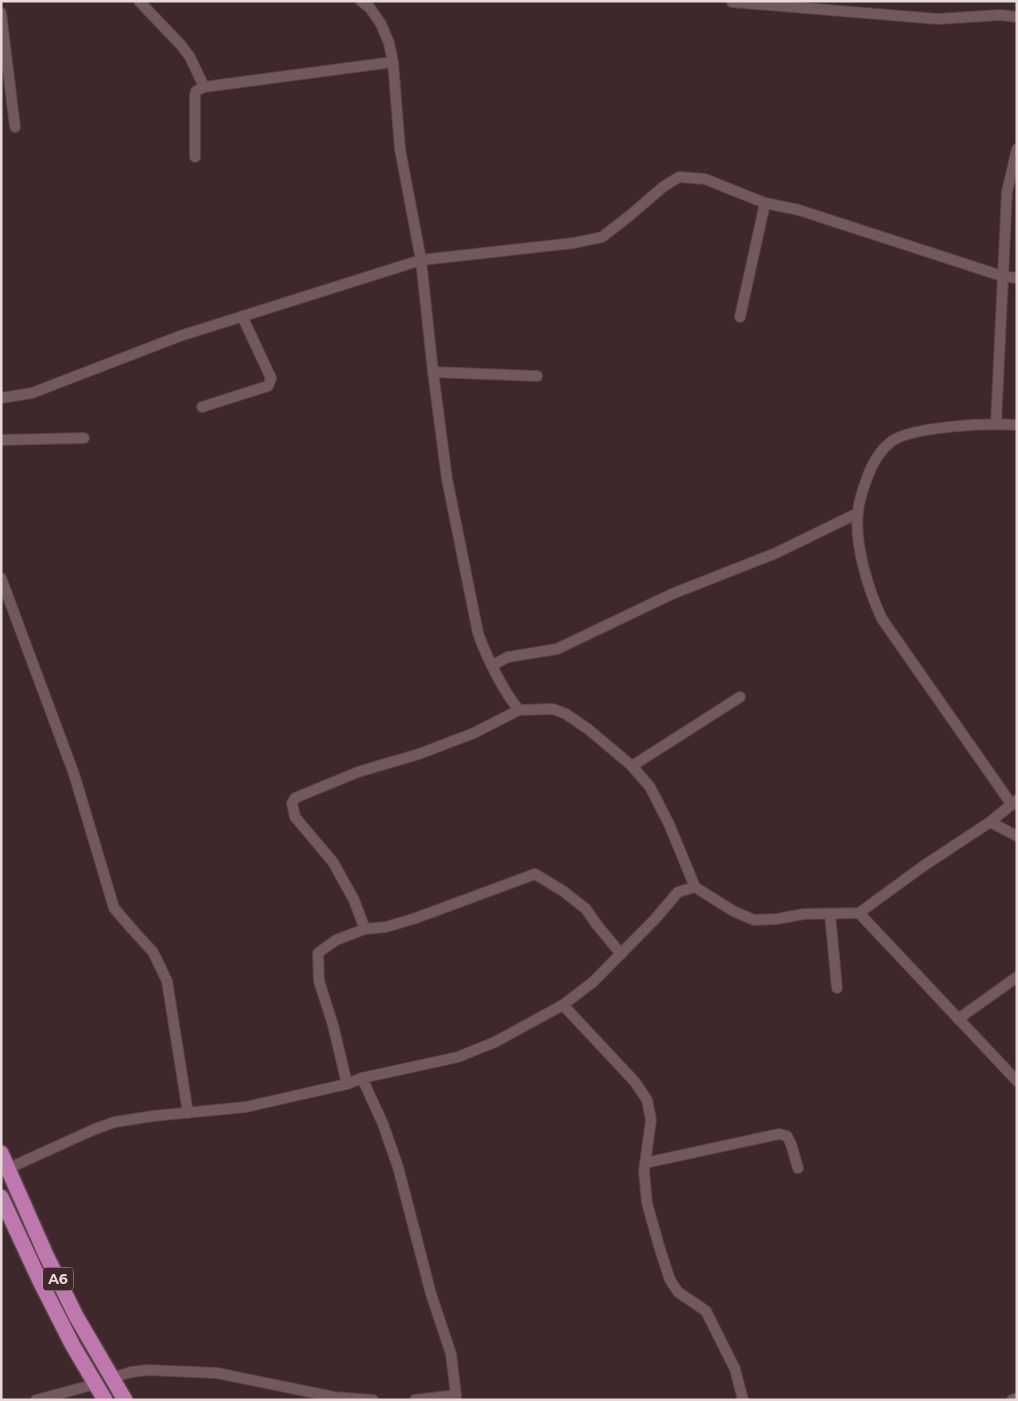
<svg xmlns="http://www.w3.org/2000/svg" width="1018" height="1401" font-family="Montserrat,sans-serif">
<rect width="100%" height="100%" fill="#3e282c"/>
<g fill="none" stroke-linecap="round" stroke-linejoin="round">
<defs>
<g id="street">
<polyline points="139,1 181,45 190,57 204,87"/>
<path d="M361 1 370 8 381 24 389 43 393 62 400 149 421 260 433 372 447 479 478 633C486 656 503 691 519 710"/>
<polyline points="732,2 938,19 1000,15 1017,17"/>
<polyline points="1,13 15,127"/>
<polyline points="195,157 195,96 196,91 204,87 393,62"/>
<polyline points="740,317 765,203"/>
<polyline points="433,372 537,376"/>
<polyline points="1,398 32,393 180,336 421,260 574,243 602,237 628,217 663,187 679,177 705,179 765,203 799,210 1002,276 1017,278"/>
<polyline points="202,407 268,386 271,378 242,316"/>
<polyline points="996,424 1007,192 1017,149"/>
<polyline points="1,440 84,438"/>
<polyline points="1,578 74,774 114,908 132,929 153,952 167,981 188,1113"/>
<polyline points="493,665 508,657 557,649 672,594 776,553 858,513"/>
<polyline points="632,766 740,697"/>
<path d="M1012 805 882 619C868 589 854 544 858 511 859 500 863 489 867 478 872 464 880 450 892 441 914 426 990 423 1017 425"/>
<polyline points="990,822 1017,836"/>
<polyline points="859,913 1017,1081"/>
<polyline points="830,914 837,988"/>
<polyline points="365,929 354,900 333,862 295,817 292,803 295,798 358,772 419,754 474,733 519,710 553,709 566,714 588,729 632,766 650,787 669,824 695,887"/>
<polyline points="563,1005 635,1082 647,1100 651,1120 644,1171 647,1203 659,1246 670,1280 678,1292 706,1311 735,1369 743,1400"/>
<polyline points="958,1019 1017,977"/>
<polyline points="362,1078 383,1124 398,1167 431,1294 451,1354 456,1395"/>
<polyline points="347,1084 333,1025 319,981 318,953 336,940 365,929 386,927 416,918 535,874 563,891 586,909 597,925 621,954"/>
<polyline points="645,1163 779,1134 787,1136 791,1144 798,1168"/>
<polyline points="7,1169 95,1129 115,1122 153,1116 246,1107 347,1084 362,1078 458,1057 495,1042 563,1005 593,982 656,918 678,892 695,887 733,911 754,920 777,919 804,914 859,913 922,867 990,822 1017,800"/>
<polyline points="112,1378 131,1372 148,1370 217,1373 334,1397 373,1400"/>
<polyline points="36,1400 96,1384"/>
<polyline points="415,1400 456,1395 456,1400"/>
<polyline points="1012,1400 1017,1398"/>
</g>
<g id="highway">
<polyline points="1,1153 46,1255 76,1316 125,1400"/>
<polyline points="1,1197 40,1281 73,1346 105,1400"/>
</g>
</defs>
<!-- street casing -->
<use href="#street" stroke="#574448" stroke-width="12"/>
<!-- highway casing -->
<use href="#highway" stroke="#574448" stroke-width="18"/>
<!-- street -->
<use href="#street" stroke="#73595d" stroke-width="10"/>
<!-- highway -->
<use href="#highway" stroke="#bf78ae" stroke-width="15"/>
</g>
<g text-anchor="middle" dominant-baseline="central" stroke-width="4.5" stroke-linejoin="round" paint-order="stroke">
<!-- shield labels -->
<rect fill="#3e282c" stroke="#b5a4a6" stroke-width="1" x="43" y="1267.5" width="30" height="23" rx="4"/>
<g font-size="14" font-weight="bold" fill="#e8d9db">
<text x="58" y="1279">A6</text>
</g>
</g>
<!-- border -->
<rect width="1018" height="1401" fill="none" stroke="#e8d9db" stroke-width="5"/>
</svg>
